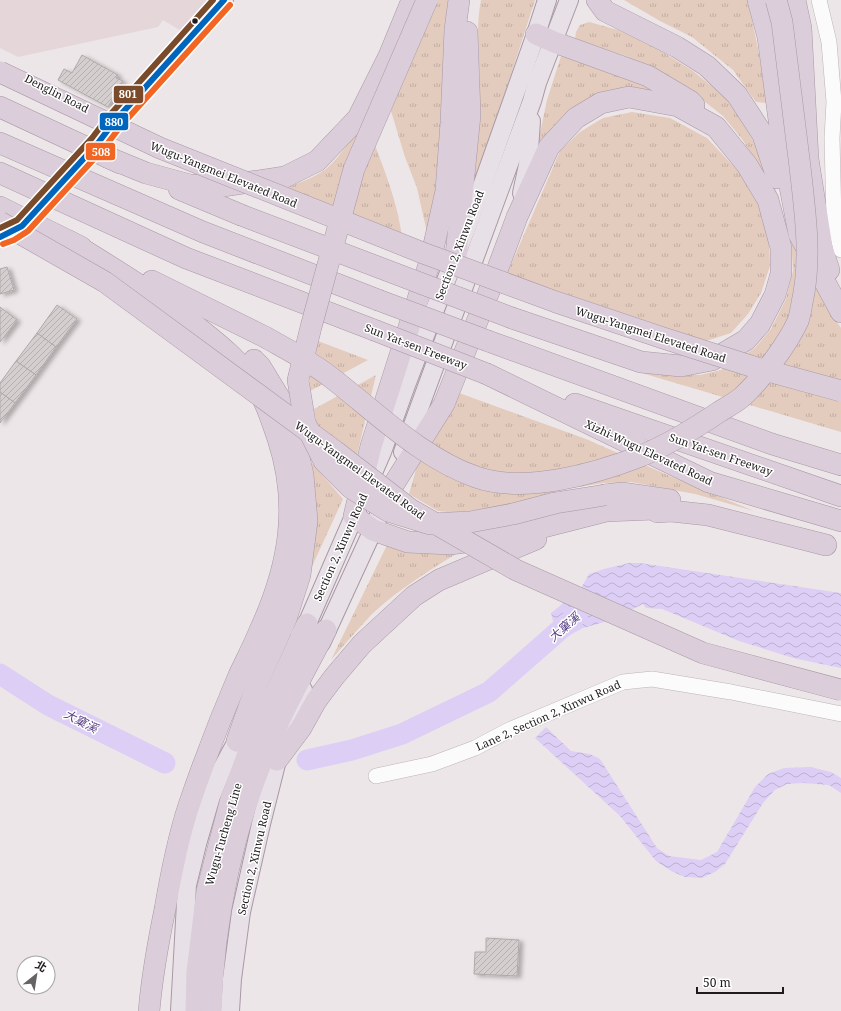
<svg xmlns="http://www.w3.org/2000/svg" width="841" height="1011" font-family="'Noto Serif','Noto Sans TC',serif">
<defs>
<pattern id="grass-tufts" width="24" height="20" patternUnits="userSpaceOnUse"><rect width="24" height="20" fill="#e3cbbd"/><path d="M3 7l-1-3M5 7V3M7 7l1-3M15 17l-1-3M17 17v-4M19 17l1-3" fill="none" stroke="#c2aea2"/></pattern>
<pattern id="water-waves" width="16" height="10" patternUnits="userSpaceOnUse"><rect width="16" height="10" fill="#dccef5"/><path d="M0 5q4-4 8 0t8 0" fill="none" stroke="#bcb0d1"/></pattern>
<pattern id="building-hatch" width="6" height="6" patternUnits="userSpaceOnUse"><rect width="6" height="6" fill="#d4cecf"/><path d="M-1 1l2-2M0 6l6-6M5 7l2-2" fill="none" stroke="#b6b0b1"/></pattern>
<filter id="shadow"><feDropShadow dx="4" dy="2" stdDeviation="2" flood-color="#0004"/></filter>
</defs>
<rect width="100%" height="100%" fill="#ede6e8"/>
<!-- built -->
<polygon fill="#e5d6da" points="0,0 216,0 186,34 163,20 158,27 18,57 0,48"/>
<!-- grass -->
<g fill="url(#grass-tufts)">
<polygon points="433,0 451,0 444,44 441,163 428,237 417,188 405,157 391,111"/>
<path d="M481 0H535L474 189C476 157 479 124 480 92 480 61 475 30 481 0Z"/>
<polygon points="624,0 748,0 760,59 767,103 756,102 733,70 692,37 660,21"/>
<polygon points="589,22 618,30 650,44 693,71 726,98 743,123 759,151 780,200 742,139 723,116 690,90 626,56 575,39 576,32 580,25"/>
<polygon points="562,53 657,90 624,89 565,116 553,127 531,176 547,100"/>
<polygon points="632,112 670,118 707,138 739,172 759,206 769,241 770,266 761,293 748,314 731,333 706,341 507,274 560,151 580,132 603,118"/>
<path d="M365 119C379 157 397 197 402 237L280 190C296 184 312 179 326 169 342 155 353 136 365 119Z"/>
<polygon points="791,233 834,318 841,328 841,432 635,371 700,375 721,370 755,348 771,329 786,299 793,271"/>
<polygon points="318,341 368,360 310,391 310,375"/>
<polygon points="376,375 356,459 317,427 314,409"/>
<polygon points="440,386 586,439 670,476 754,511 695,494 631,482 604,483 565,489 508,505 456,513 438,511 409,494"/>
<polygon points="312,463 343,499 303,586 314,513"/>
<path d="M388 543 466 548C433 568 400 588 372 614 358 629 344 645 331 660Z"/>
</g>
<!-- water -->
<g fill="url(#water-waves)">
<polygon points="629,563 640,563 841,593 841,668 793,658 739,641 662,609 646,608 643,604 608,621 583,628 568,636 556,633 551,613 580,590 589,574 604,569"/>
<polygon points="546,727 571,751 590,754 600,759 657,848 669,856 701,860 717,852 755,787 768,774 784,768 810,767 831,772 841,778 841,793 829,785 803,783 787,784 775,790 763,803 725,864 715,872 702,878 685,877 671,871 656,861 620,816 535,738"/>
</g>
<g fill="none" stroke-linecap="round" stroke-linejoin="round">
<!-- river -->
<g stroke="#dccef5" stroke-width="21">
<polyline points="0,674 48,705 165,763"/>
<polyline points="307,760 352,750 402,734 489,692 578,614"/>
</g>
</g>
<!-- building -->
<g fill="url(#building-hatch)" stroke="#afaaaa" filter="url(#shadow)">
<polygon points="82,55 118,75 116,78 123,81 108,107 58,80 64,69 72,73"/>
<polygon points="7,267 14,290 0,294 0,269"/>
<polygon points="57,305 77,319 56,347 37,333"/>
<polygon points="0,307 17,320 0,342"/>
<polygon points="37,333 56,347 36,375 16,361"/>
<polygon points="16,361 36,375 15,403 0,392 0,383"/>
<polygon points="0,392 15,403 0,423"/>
<polygon points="486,938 519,940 517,976 474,974 475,952 486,952"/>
</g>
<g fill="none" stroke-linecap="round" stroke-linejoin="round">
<!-- major-tunnel -->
<polyline stroke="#c4bdbf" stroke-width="18" stroke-dasharray="18 9" stroke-linecap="butt" points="22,226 98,143"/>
<defs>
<g id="minor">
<polyline points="819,0 829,42 834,102 832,138 834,220 841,250"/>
<polyline points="376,776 432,764 475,748 509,730 623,682 652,679 731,692 841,714"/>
</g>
<g id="major">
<polyline points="98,143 114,122 224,0"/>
<polyline points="522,193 528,165 531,121"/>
<polyline points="403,452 532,101 537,83 569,0"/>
<polyline points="300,635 307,624 382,452 406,385 480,192 536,34 547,0"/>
<polyline points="321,643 373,530 387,495"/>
<polyline points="180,1011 187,885 197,844 211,796 222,769 237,741 244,729"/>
<polyline points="230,1011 232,979 241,912 261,824 277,760 303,690"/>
</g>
<g id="highway">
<polyline points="459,0 455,30 451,123 446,191 431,258 371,446 354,516 373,530 408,542 450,544 489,539 516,534 606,511 655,509 671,511"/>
<polyline points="597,0 605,11 677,47 707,66 737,95 763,135 777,178"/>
<polyline points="758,0 768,37 783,150 799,234 841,312"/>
<polyline points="795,0 801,28 808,159 822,248 829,270"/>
<polyline points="536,34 554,42 648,76 690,101 694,105"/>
<polyline points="0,107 120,163"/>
<polyline points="0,143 203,232 378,300"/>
<polyline points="107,157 146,173 190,185 223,186 285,177 317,161 358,118 389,56 412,0"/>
<polyline points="0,173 186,258 374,330"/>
<polyline points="179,189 241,215"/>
<polyline points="0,207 81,247"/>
<path d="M69 241C116 270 164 299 206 334 222 347 239 361 251 378 264 397 271 418 278 439 300 506 289 567 260 630 254 645 246 660 239 675 221 717 204 761 189 805 178 838 171 874 165 909 158 943 152 977 149 1011"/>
<polyline points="456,255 470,115 467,32"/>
<polyline points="152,281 265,337"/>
<polyline points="488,341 772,444 841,465"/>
<polyline points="487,374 709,482 841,521"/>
<polyline points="575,404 841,496"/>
<polyline points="387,495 444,404 492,284 517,217 549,147 576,118 601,103 629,97 678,106 716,127 747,165 768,200 781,248 781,274 775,295 760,324 746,340 712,360 681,366 641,362 512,318"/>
<polyline points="605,495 622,493 670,500"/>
<polyline points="657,512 671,511 708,515 826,545"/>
<polyline points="237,741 257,684 286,619 300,575 307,521 303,475 294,434 282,402 260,366 254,360"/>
<polyline points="277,760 301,728 316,701 334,677 362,644 414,596 439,580 536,539"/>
<polyline points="196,1011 197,972 207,891 231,799 248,754 307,624"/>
<path d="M211 1011C213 920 234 824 270 741 286 703 307 667 326 630"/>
</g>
</defs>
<!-- minor casing -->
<use href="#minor" stroke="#bab5b6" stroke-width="16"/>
<!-- major casing -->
<use href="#major" stroke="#a898a5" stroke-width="20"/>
<!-- highway casing -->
<use href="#highway" stroke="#a898a5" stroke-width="22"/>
<!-- minor -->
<use href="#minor" stroke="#fcfbfc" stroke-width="15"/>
<!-- major -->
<use href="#major" stroke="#e8e0e7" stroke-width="18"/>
<!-- highway -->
<use href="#highway" stroke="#dbcdda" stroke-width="21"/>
<defs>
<g id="highway-bridge">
<polyline points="427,0 354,169 311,327 298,380 305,423 324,461 351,488 388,511 430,524 470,522 513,514 555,503 605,495"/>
<polyline points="0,72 160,148 423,253 556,302 663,338 757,368 841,391"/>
<polyline points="241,215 512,318"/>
<polyline points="0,222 105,282 335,451 410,509 516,570 703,653 841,690"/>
<polyline points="378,300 488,341"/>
<polyline points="374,330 487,374"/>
<path d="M265 337C288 350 312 362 333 379 378 414 422 458 476 477 524 494 595 474 641 456 669 444 694 429 719 412 727 407 735 403 742 397 761 380 788 343 798 321 800 315 801 309 802 303 812 258 805 212 800 167 794 118 788 70 782 22L776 0"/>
</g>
</defs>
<!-- highway-bridge casing -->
<use href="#highway-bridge" stroke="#a898a5" stroke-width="22" stroke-linecap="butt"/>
<!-- highway-bridge -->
<use href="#highway-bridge" stroke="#dbcdda" stroke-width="21"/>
<defs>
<polyline id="bus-1" points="0,237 22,226 98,143 114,122 224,0"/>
<polyline id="bus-2" points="3,244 14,240 28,231 104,148 120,127 230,5"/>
<polyline id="bus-3" points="0,228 17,220 92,138 108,117 213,0"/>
</defs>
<!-- bus-1 casing -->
<use href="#bus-1" stroke="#fff" stroke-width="9"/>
<!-- bus-2 casing -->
<use href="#bus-2" stroke="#fff" stroke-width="9"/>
<!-- bus-3 casing -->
<use href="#bus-3" stroke="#fff" stroke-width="9"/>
<!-- bus-1 -->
<use href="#bus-1" stroke="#0065bd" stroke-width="6"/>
<!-- bus-2 -->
<use href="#bus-2" stroke="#f26522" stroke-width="6"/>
<!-- bus-3 -->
<use href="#bus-3" stroke="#7a4b2a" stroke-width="6"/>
</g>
<!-- markers -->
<circle fill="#1f1b1c" stroke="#fff" stroke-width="1.5" cx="195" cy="21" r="3.5"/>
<g text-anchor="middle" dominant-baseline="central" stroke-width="3" stroke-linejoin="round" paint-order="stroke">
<!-- street labels -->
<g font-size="11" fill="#1f1b1c" stroke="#fff">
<text transform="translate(57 93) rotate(27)">Denglin Road</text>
<text transform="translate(224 174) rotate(22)">Wugu-Yangmei Elevated Road</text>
<text transform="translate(459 245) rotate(-69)">Section 2, Xinwu Road</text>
<text transform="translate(651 334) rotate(18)">Wugu-Yangmei Elevated Road</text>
<text transform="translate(416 346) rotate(21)">Sun Yat-sen Freeway</text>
<text transform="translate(649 452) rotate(25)">Xizhi-Wugu Elevated Road</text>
<text transform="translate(721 454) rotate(19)">Sun Yat-sen Freeway</text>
<text transform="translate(360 470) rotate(36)">Wugu-Yangmei Elevated Road</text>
<text transform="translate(340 547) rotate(-66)">Section 2, Xinwu Road</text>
<text transform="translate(548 715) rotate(-24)">Lane 2, Section 2, Xinwu Road</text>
<text transform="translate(223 834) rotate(-74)">Wugu-Tucheng Line</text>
<text transform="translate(254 858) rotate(-77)">Section 2, Xinwu Road</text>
</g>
<!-- water labels -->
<g font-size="12" font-style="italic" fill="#594183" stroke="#fff">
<text transform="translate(564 627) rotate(-41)">大窠溪</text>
<text transform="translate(81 721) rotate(27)">大窠溪</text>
</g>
</g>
<g stroke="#fff" stroke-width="1.5">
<rect x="113" y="85" width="31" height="19" rx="4" fill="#7a4b2a"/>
<rect x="99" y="112" width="30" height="19" rx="4" fill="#0065bd"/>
<rect x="85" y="142" width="31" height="19" rx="4" fill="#f26522"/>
</g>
<g font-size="11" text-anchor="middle" font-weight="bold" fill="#fff">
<text x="128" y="98">801</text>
<text x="114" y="126">880</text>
<text x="101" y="156">508</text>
</g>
<!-- north arrow -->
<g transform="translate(36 975) rotate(30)"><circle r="19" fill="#ffffff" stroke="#a5a4a4"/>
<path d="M0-3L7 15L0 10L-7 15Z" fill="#676263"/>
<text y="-6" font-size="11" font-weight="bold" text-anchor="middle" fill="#1f1b1c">北</text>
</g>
<!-- scale -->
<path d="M697 987v6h86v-6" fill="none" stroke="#1f1b1c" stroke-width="2"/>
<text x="703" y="987" font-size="12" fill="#1f1b1c" stroke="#ffffff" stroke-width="3" paint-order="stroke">50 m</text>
</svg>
